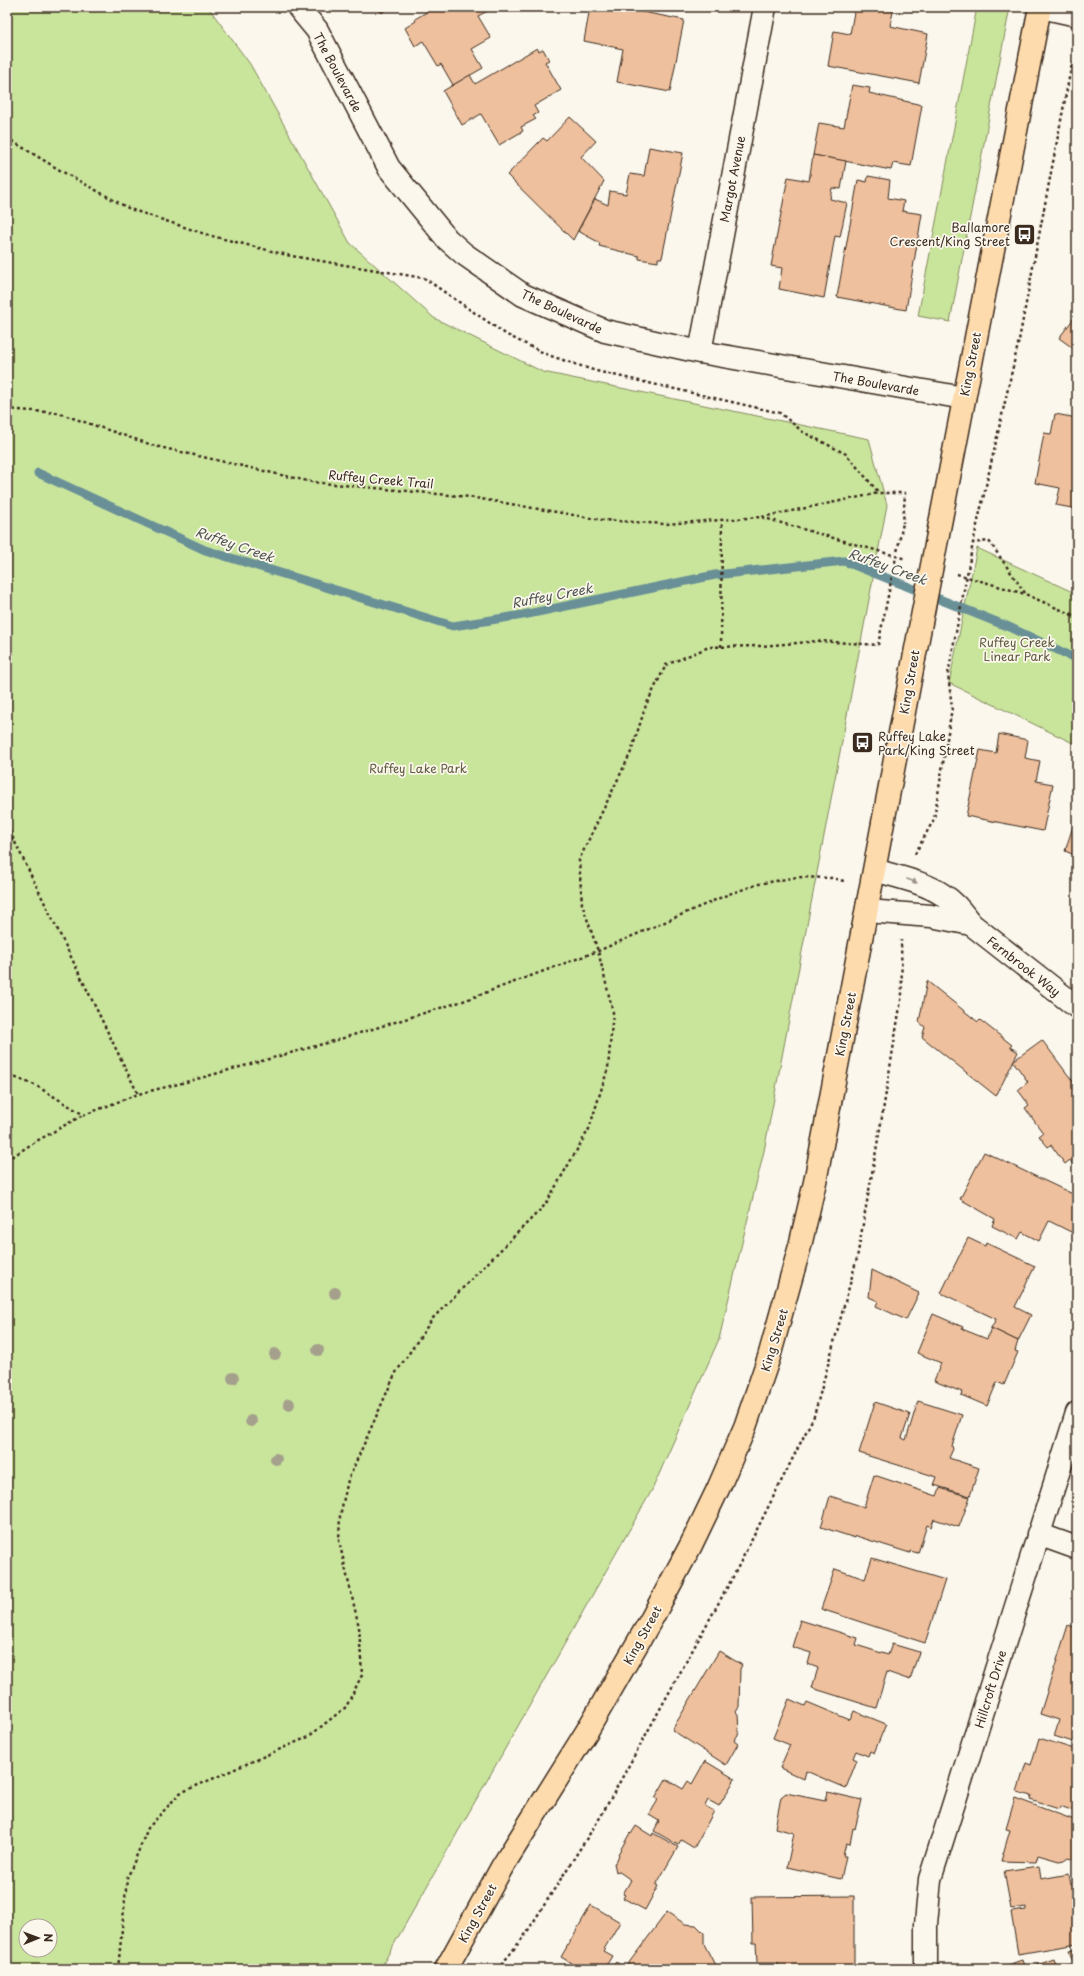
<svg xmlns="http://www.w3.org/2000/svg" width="1084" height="1976" font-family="'Playpen Sans',sans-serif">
<rect width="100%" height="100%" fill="#fbf7ec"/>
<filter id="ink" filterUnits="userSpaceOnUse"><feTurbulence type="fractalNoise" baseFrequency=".025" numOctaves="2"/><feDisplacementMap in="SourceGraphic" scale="8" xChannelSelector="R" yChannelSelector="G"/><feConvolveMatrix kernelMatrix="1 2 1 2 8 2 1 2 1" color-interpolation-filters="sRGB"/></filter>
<g filter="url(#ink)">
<!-- green -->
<g fill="#c9e59c" stroke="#82885d" fill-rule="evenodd">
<path d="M7 7H208L250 64 350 243 434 318 543 372 869 439 887 505 764 1151 719 1339 652 1490 380 1969H7ZM26 1926H50V1950H26Z"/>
<polygon points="977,7 1010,7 950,322 918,316"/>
<polygon points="977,548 1077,594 1077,745 949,683"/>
</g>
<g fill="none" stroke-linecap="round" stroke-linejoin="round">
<!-- stream -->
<polyline stroke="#699097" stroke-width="9" points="38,473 205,550 453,626 523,615 715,575 844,561 1009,627 1077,659"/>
</g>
<!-- building -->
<g fill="#eec09d" stroke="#3b2a1e">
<polygon points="376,7 388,7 382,13"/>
<polygon points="435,7 495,7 478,16 491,38 472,49 483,68 453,85 441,64 438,66 423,41 415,46 405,28 416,21 415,19"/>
<polygon points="590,7 617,7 684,20 670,92 617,82 623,49 584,41"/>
<polygon points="855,7 894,7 890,26 928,34 919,83 828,66 834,31 850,34"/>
<polygon points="537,48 539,51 543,49 549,60 545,62 561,90 534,106 538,113 533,116 536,119 521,127 523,131 499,145 481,114 462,125 443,91 470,75 475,84"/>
<polygon points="852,85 870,88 869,93 922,105 911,166 893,163 891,170 813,155 819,123 844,127"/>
<polygon points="570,117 596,141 581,157 604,181 573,240 507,175 543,138 547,141"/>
<polygon points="649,147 683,153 662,258 658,258 658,262 639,259 639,256 599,246 600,243 578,231 595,199 608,205 610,191 626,194 630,174 644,176"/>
<polygon points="813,155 846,161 841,189 832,188 830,199 847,203 840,237 835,236 824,298 779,289 782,268 771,266 788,177 809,181"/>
<polygon points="868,176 890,180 888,198 904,201 902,211 922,214 906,310 837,297 858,180 867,182"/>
<polygon points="1077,314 1077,351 1059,338"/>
<polygon points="1055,414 1077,418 1077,509 1056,505 1060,488 1035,483 1044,433 1051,434"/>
<polygon points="999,734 1028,740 1025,758 1040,761 1036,781 1053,784 1043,831 966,816 980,750 996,753"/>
<polygon points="1077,814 1077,856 1065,851"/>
<polygon points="927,981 978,1022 980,1020 1012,1045 1010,1047 1018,1052 996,1096 922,1037 925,1027 919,1022"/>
<polygon points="1042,1040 1077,1087 1077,1170 1070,1160 1065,1164 1051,1145 1048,1147 1039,1136 1043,1133 1025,1108 1029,1105 1018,1090 1028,1082 1013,1061"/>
<polygon points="984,1152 1077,1196 1077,1231 1075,1234 1049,1221 1039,1241 1022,1232 1018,1239 992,1226 995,1219 960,1199"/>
<polygon points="968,1238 985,1246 986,1243 1035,1266 1015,1307 1031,1315 1018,1341 991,1328 996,1319 941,1293"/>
<polygon points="872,1270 919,1293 906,1320 876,1306 878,1301 869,1297"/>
<polygon points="933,1314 963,1327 962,1329 987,1339 991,1328 1018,1341 1015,1351 1018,1352 1004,1385 997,1382 987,1406 961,1395 962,1392 934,1381 941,1363 917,1353"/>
<polygon points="918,1401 962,1415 952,1446 953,1449 949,1458 979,1468 970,1496 934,1485 937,1477 859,1453 875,1402 910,1414 902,1438 906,1440"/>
<polygon points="874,1475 937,1496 940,1488 970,1497 959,1527 934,1519 931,1527 927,1525 918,1553 910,1551 910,1553 856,1536 855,1538 821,1527 830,1496 864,1507"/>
<polygon points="872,1558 945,1580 925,1643 821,1609 835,1569 865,1579"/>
<polygon points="800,1620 858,1638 856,1645 888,1655 892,1644 919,1652 910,1680 887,1672 876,1708 812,1688 818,1668 808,1664 811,1653 792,1647"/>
<polygon points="1068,1625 1077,1628 1076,1743 1054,1736 1059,1720 1040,1714"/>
<polygon points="719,1651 742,1665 740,1669 739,1707 736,1712 738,1714 739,1733 734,1741 738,1744 726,1765 672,1730"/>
<polygon points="789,1699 805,1706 807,1702 850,1720 854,1711 886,1724 874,1753 870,1751 868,1756 856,1751 853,1758 857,1760 846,1788 806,1771 804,1779 780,1768 790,1745 773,1738"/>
<polygon points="1039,1738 1074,1749 1072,1756 1077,1757 1077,1812 1060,1806 1059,1809 1030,1800 1031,1796 1017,1792 1026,1763 1031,1765"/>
<polygon points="705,1761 735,1779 719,1806 708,1800 705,1806 714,1811 694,1848 681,1840 678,1845 654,1831 659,1821 649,1815 658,1800 655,1798 666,1779 683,1789 688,1781 692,1784"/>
<polygon points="827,1792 862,1800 855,1829 853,1828 850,1844 846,1843 843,1856 846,1856 841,1879 787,1867 794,1833 775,1828 781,1797 786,1793 825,1801"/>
<polygon points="1015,1798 1077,1821 1077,1860 1068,1857 1064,1860 1059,1861 1038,1855 1036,1862 1001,1861 1010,1830 1006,1829"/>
<polygon points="636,1826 652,1836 653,1833 678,1847 656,1885 658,1886 645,1910 623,1898 625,1895 623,1894 631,1880 618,1871 616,1872 614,1863 616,1862 619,1855 618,1854 630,1833 631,1834"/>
<polygon points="1039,1866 1041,1879 1069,1874 1071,1885 1077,1884 1077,1944 1018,1954 1011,1912 1026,1910 1026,1907 1011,1909 1004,1871"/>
<polygon points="854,1896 854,1968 777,1969 777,1963 757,1963 756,1943 753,1943 752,1897"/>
<polygon points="591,1905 620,1922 603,1951 612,1956 604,1969 568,1969 571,1963 561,1957"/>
<polygon points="667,1912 685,1924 696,1925 704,1933 704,1944 717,1969 610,1969 616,1962 625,1968"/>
<polygon points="1077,1949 1077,1969 1060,1969 1074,1964 1069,1951"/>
<polygon points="1054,1959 1057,1969 1026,1969"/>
<polygon points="1022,1960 1025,1969 996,1969"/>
</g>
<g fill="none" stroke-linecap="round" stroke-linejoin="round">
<defs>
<g id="minor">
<polyline points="298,7 317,30 389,168 447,239 464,254 523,295 605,331 700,352 964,398"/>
<polyline points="1041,7 1077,15"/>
<polyline points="700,352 765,7"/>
<path d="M875 870C897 877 924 882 943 895 955 902 963 914 971 924L1077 1007"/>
<polyline points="867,911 931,916 971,924"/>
<polyline points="1038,1534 1077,1548"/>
<polyline points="926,1969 926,1924 930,1879 1077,1413"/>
</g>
<g id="primary">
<polyline points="938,534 1040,7"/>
<polyline points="446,1969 502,1867 587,1731 652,1618 691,1545 718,1489 745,1427 769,1357 800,1246 815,1182 914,659"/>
</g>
</defs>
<!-- minor casing -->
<use href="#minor" stroke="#3b2a1e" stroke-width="25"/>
<!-- primary casing -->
<use href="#primary" stroke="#3b2a1e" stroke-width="25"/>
<!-- path -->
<g stroke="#3b2a1e" stroke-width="2.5" stroke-dasharray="3 3" stroke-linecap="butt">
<polyline points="1075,42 1074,48 1077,58"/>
<polyline points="7,138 63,172 130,209 208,235 291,256 424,278 507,335 548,355 596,371 780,413 803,432 846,454 879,493"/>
<polyline points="7,409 58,413 155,446 312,482 470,497 602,520 665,524 761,517 906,559"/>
<polyline points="762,517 879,493 905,493 903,523"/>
<polyline points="957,574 1025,594 1077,617"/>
<polyline points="1025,593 989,541 973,543 1019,340 1071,68 1077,59"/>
<polyline points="721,647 722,520"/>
<polyline points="7,826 138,1094"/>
<polyline points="915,854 934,819 952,708 948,674"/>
<polyline points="7,1063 11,1076 35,1085 84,1115 138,1094 186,1082 337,1040 463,1001 598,951 729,894 759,884 797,877 832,878 844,881"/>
<polyline points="7,1144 11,1076"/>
<polyline points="7,1160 35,1142 83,1115"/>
<polyline points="118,1969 127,1879 148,1828 180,1793 308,1737 346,1707 362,1675 359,1627 339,1541 340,1516 348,1480 395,1374 433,1318 545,1205 589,1129 608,1068 613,1012 598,951 582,904 579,860 631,752 646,705 666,665 709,647 761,646 819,641 878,645"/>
<polyline points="498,1969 525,1935 601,1816 734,1575 814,1416 857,1258 882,1117 902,994 901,940"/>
</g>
<!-- minor -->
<use href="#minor" stroke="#fbf7ec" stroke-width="22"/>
<!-- primary -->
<use href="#primary" stroke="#fedbac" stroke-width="22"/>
<defs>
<polyline id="primary-bridge" points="914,659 938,534"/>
</defs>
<!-- primary-bridge casing -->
<use href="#primary-bridge" stroke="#3b2a1e" stroke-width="25" stroke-linecap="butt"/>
<!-- path-bridge -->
<g stroke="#3b2a1e" stroke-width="2.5" stroke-dasharray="3 3" stroke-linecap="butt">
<polyline points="878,645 903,523"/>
<polyline points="948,674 973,543"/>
</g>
<!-- primary-bridge -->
<use href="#primary-bridge" stroke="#fedbac" stroke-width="22"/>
</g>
<!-- trees -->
<g fill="#a5a08c">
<circle cx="335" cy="1293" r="6"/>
<circle cx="318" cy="1350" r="6"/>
<circle cx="275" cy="1354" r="6"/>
<circle cx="233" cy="1378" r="6"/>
<circle cx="289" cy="1404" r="6"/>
<circle cx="251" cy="1421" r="6"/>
<circle cx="276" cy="1459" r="6"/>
</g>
<!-- one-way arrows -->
<defs><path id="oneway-solid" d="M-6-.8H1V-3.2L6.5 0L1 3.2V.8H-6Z"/></defs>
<use fill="#9b9085" href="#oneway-solid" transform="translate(912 881) rotate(21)"/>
</g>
<!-- icons -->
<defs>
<symbol id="bus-square" viewBox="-11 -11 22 22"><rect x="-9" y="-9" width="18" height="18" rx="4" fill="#3b2a1e" stroke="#fbf7ec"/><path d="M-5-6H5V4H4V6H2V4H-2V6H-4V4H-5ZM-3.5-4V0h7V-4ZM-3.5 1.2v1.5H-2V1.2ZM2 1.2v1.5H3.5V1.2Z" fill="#fff"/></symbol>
</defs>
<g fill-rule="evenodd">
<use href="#bus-square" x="1012" y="222" width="25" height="25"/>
<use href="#bus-square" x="850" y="730" width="25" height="25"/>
</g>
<g text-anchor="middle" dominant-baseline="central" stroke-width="3.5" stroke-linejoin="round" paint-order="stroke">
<!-- street labels -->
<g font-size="12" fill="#3b2a1e" stroke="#fbf7ec">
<text transform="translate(338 72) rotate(62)">The Boulevarde</text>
<text transform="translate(732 179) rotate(-79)">Margot Avenue</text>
<text transform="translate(562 311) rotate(25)">The Boulevarde</text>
<text transform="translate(970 364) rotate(-79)">King Street</text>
<text transform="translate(876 383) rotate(10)">The Boulevarde</text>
<text transform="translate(381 479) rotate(5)">Ruffey Creek Trail</text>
<text transform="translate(909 682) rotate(-80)">King Street</text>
<text transform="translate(1024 966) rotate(38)">Fernbrook Way</text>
<text transform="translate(845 1024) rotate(-79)">King Street</text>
<text transform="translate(774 1340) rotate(-73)">King Street</text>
<text transform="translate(642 1635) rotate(-61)">King Street</text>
<text transform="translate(990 1689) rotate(-73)">Hillcroft Drive</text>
<text transform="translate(477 1913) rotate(-61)">King Street</text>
</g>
<!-- poi labels -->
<g font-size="12" fill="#3b2a1e" stroke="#fbf7ec" text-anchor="end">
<text x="1010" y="227">Ballamore<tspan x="1010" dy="14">Crescent/King Street</tspan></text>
<text x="878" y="736" text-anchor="start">Ruffey Lake<tspan x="878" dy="14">Park/King Street</tspan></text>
</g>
<!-- park labels -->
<g font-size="12" fill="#5e593e" stroke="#fbf7ec">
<text x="1017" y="642">Ruffey Creek<tspan x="1017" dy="14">Linear Park</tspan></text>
<text x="418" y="768">Ruffey Lake Park</text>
</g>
<!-- water labels -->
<g font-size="13" font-style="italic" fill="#4e5450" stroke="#fbf7ec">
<text transform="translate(235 544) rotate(19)">Ruffey Creek</text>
<text transform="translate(888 566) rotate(20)">Ruffey Creek</text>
<text transform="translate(552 595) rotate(-11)">Ruffey Creek</text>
</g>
</g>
<!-- margin -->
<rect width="1084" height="1976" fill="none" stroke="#fbf7ec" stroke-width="24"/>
<rect x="12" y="12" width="1060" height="1952" fill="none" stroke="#3b2a1e" stroke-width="1.5" filter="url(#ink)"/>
<!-- north arrow -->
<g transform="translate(38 1938) rotate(89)"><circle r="19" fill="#fbf7ec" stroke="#aea59a"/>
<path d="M0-3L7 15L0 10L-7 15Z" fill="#3b2a1e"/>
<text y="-6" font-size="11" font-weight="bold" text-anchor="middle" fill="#3b2a1e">N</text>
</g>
</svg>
